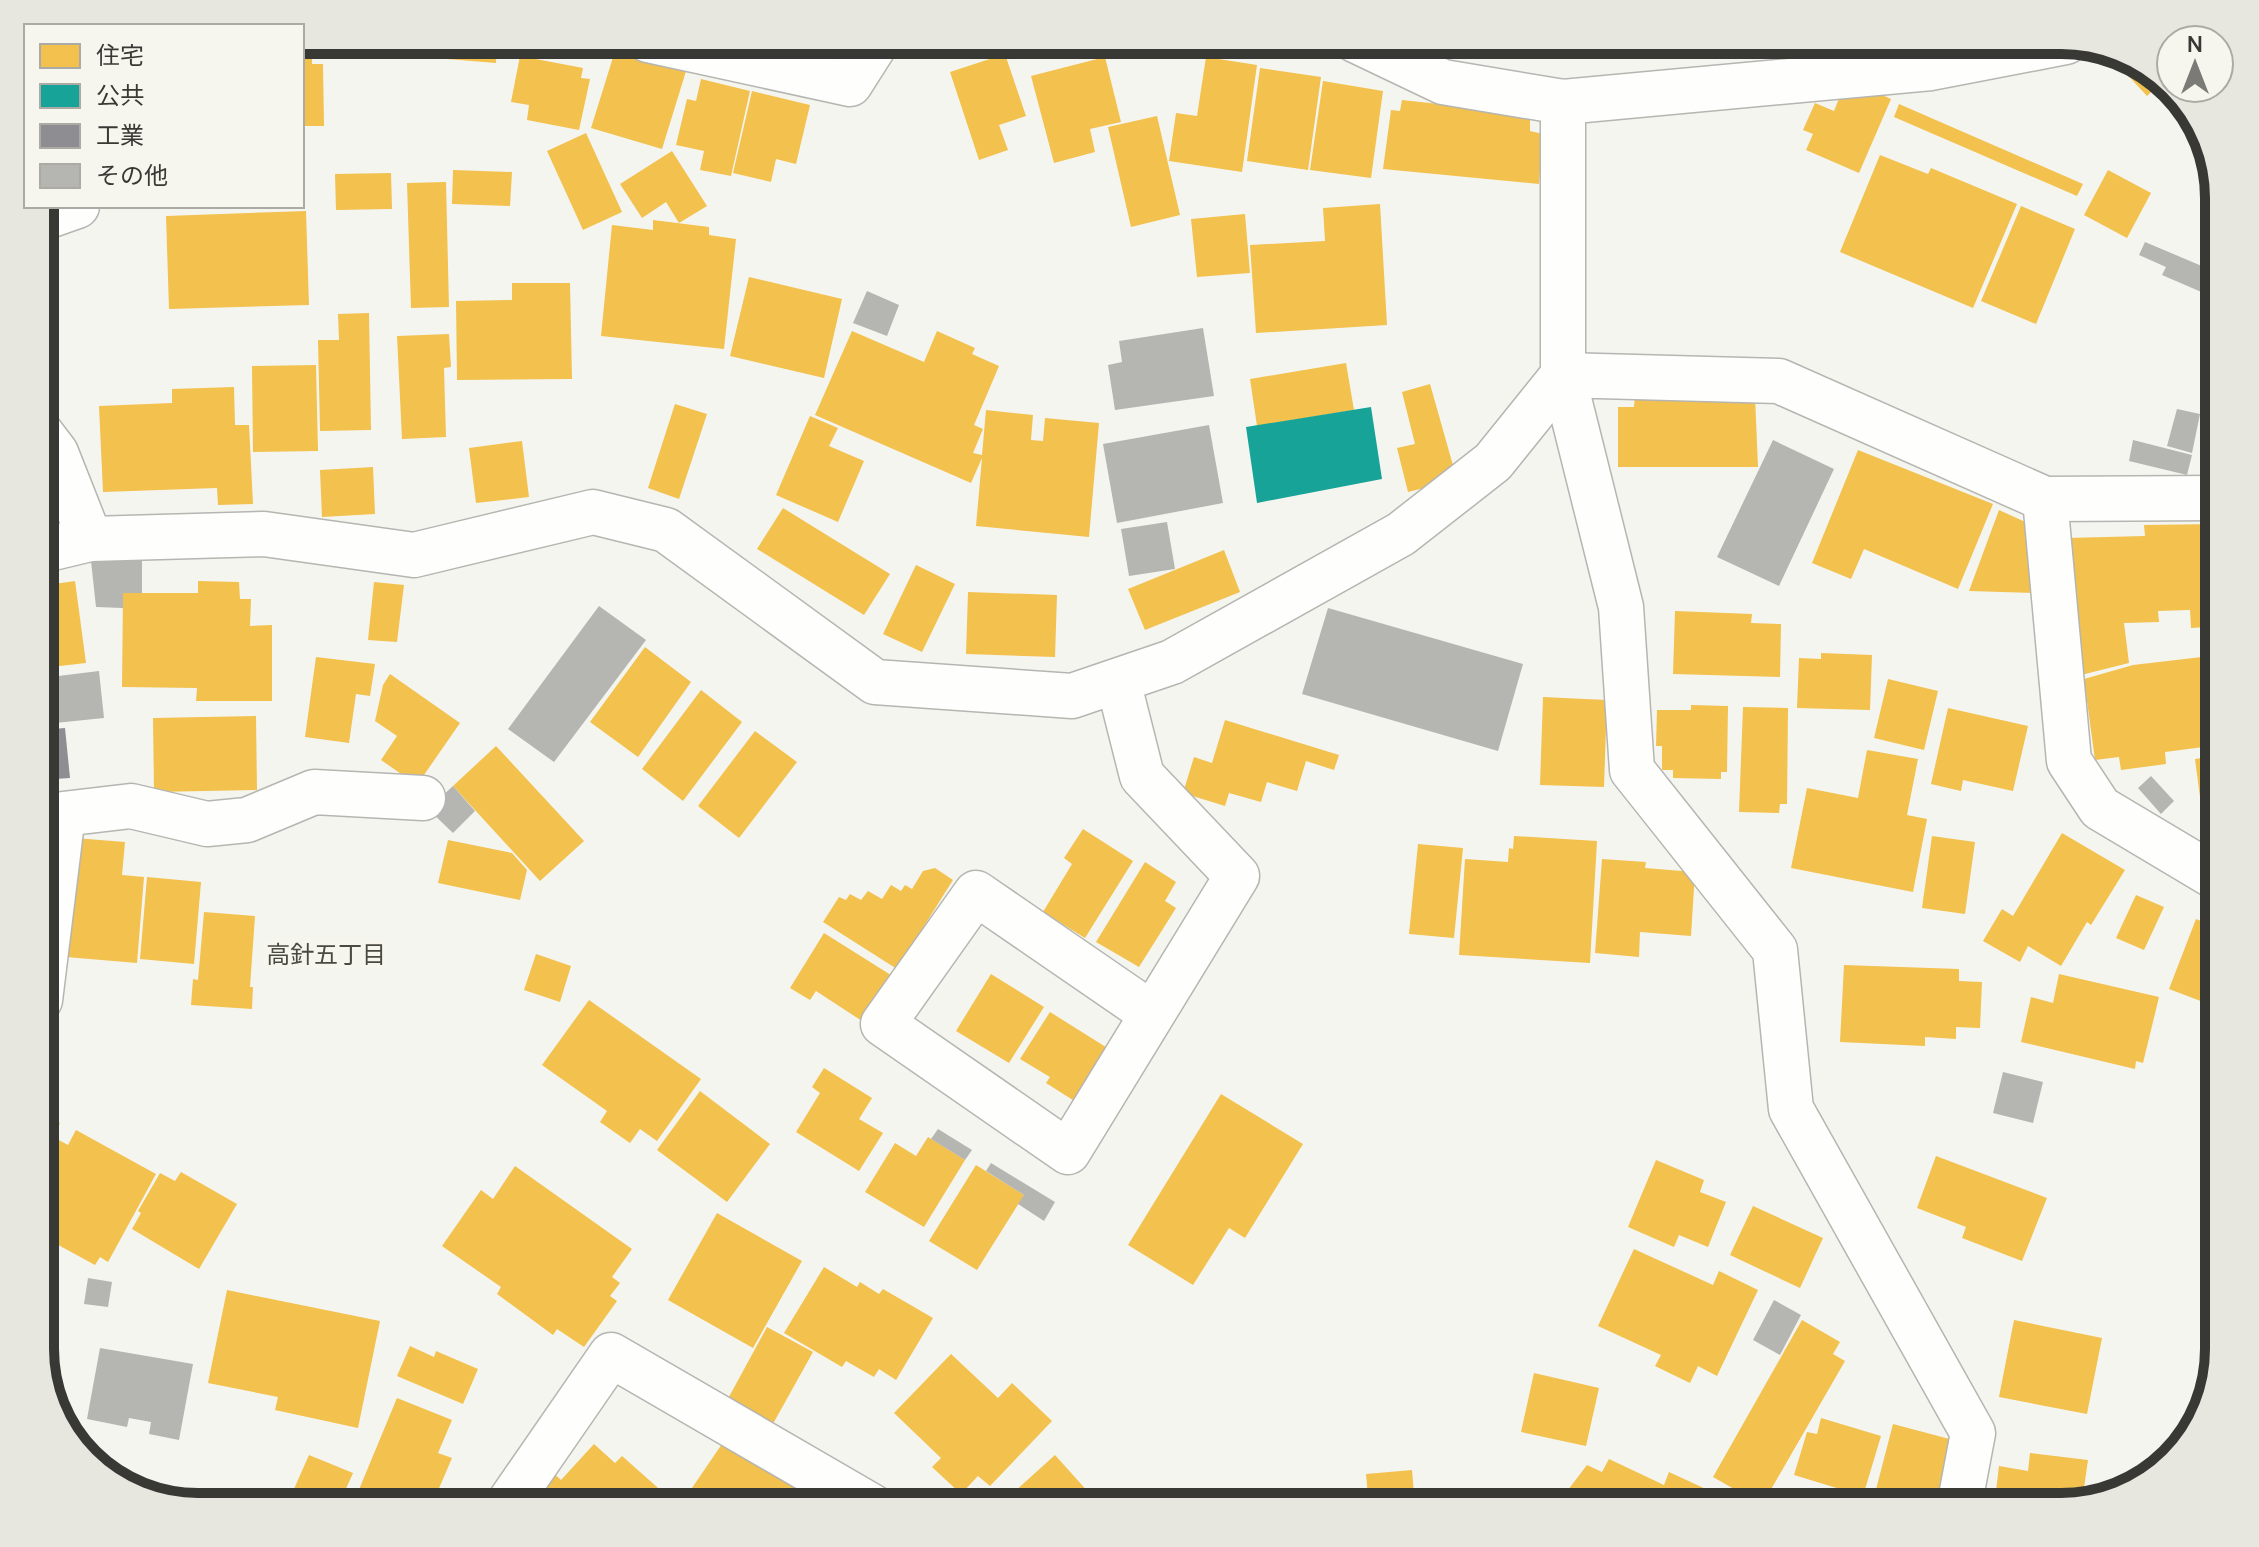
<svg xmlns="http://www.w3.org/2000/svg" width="2259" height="1547" font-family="Manrope,'Noto Sans JP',sans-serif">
<rect width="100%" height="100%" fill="#f5f5f0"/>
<!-- homes -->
<g fill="#f2c14e">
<polygon points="448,40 497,40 496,63 447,59"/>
<polygon points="777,40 865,40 846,56"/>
<polygon points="615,51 687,68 662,149 591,128"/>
<polygon points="302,53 312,53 312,64 323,64 324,126 302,126"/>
<polygon points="1005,54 1026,116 999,125 1008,150 979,160 950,72"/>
<polygon points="2109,55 2149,67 2162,82 2147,96"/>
<polygon points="520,56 583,68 581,78 590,79 579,130 527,120 529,105 511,102"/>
<polygon points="1105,57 1121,122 1090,129 1095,152 1054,163 1031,76"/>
<polygon points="1206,57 1257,65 1242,172 1169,161 1176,113 1197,116"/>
<polygon points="1260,68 1321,77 1308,170 1247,161"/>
<polygon points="701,79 750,91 731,176 700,170 704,151 676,145 687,99 696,101"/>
<polygon points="1847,79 1891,99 1859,173 1806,150 1813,134 1803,130 1815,103 1834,111"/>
<polygon points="1323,81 1383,91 1371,178 1310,170"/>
<polygon points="752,91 810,105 796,164 776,159 771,182 733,173"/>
<polygon points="1402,100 1530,114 1530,131 1543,134 1539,184 1383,169 1391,110 1400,111"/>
<polygon points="1899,104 2083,184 2077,196 1894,117"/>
<polygon points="1157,116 1180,215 1131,227 1108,127"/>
<polygon points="586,133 622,212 583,230 547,151"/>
<polygon points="672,151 707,206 679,223 666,202 642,218 620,184"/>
<polygon points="1880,155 1928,174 1931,168 2017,204 1973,308 1840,252"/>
<polygon points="453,170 512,172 510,206 452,204"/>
<polygon points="2108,170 2151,193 2127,238 2084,215"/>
<polygon points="391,173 392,209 336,210 335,174"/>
<polygon points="446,182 449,307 411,308 407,183"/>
<polygon points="1380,204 1387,325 1256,333 1250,245 1325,241 1323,208"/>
<polygon points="2021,206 2075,229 2036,324 1981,301"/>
<polygon points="306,211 309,305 169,309 166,216"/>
<polygon points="1245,214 1250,273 1197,277 1191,219"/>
<polygon points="653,220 709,227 709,235 736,239 724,349 601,336 612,225 653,230"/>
<polygon points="749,277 842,299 824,378 730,356"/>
<polygon points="512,283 570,283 572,379 457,380 456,301 512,300"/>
<polygon points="369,313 371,430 320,431 318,340 339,340 338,314"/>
<polygon points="852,331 924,362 937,331 975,348 972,354 999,366 974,425 983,429 973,453 982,455 986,410 1033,415 1031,440 1043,441 1045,418 1099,423 1089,537 976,526 982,458 971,483 815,415"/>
<polygon points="449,334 451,367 444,368 446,437 402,439 397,336"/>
<polygon points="1346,363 1354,410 1257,426 1250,379"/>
<polygon points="316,365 318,451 253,452 252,366"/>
<polygon points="1430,384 1454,469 1432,486 1408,492 1397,448 1415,444 1402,392"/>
<polygon points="234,387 235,425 249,425 253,504 218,505 217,488 103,492 99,406 172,403 172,389"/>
<polygon points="1635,394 1755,396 1758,467 1618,467 1618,407 1634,407"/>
<polygon points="675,404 707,414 679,499 648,488"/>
<polygon points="810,416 838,428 829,446 864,461 838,522 776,495"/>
<polygon points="522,441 529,497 476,503 469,448"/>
<polygon points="1858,450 1993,504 1958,589 1864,549 1851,579 1812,563"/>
<polygon points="373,467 375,514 322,517 320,470"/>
<polygon points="783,508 890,574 864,615 757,549"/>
<polygon points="1999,510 2034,526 2036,593 1969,591"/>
<polygon points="2218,524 2219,645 2206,645 2206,627 2191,628 2190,610 2158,611 2159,622 2124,623 2129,663 2077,676 2066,538 2145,536 2144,525"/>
<polygon points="1224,550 1240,592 1145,630 1128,589"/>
<polygon points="916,565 955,584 922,652 883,634"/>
<polygon points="75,581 86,663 51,667 41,586"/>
<polygon points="198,581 239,582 240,599 251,599 250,626 272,625 272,701 196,701 197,688 122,687 123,593 198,593"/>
<polygon points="374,582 404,585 397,642 368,640"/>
<polygon points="968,592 1057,595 1055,657 966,654"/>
<polygon points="1675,611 1752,614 1751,623 1781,624 1780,677 1673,674"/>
<polygon points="645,647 691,682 638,757 590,722"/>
<polygon points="1821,653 1872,655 1870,710 1797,708 1799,658 1821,659"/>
<polygon points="2219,655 2219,745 2165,752 2166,764 2121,770 2119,757 2095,760 2084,679 2133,665"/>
<polygon points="316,657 375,664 370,696 356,694 349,743 305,737"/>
<polygon points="390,674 460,723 417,785 381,760 397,736 375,721 383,685"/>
<polygon points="1888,679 1938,691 1924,750 1874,738"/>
<polygon points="701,690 742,722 683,801 642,769"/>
<polygon points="1543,697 1607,700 1604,787 1540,785"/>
<polygon points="1691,705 1728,706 1727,772 1721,772 1721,779 1673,778 1673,770 1662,770 1662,746 1656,746 1657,710 1691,710"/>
<polygon points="1743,707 1788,708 1787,804 1780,804 1779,813 1739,812"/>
<polygon points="1948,708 2028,726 2013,791 1963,780 1961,791 1931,784"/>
<polygon points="256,716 257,790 154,792 153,718"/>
<polygon points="1225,720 1339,755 1334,770 1306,761 1297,791 1267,782 1261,802 1229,793 1225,806 1183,793 1194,757 1212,763"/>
<polygon points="755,731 797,762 739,838 698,806"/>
<polygon points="496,746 584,841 540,881 453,786"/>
<polygon points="2219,747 2219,824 2204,827 2195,759 2208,757 2207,749"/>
<polygon points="1867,750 1918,759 1907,815 1927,819 1913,892 1791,868 1807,788 1858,798"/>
<polygon points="1083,829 1133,861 1085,938 1043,912 1072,864 1064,858"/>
<polygon points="2062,833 2125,870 2091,925 2087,922 2061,966 2028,946 2020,962 1983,941 2002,909 2013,916"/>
<polygon points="1514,836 1597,841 1590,963 1459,955 1465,859 1508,862 1509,848 1513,849"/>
<polygon points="1932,836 1975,842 1965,914 1922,908"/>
<polygon points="75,838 125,842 122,875 144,877 137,963 66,957"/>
<polygon points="448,840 512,853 527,870 520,900 438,883"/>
<polygon points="1418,844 1463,848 1454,938 1409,934"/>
<polygon points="1602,859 1646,862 1645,868 1695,872 1691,936 1640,932 1639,957 1595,953"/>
<polygon points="1145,862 1176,882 1165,901 1176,908 1139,967 1096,942"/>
<polygon points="935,868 953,880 897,969 823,922 839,897 846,900 850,894 861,900 868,891 882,899 891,885 901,891 905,885 912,889 923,871"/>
<polygon points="147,877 201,882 194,964 140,959"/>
<polygon points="2136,895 2164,907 2144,950 2116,938"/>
<polygon points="204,912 255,916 250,987 253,987 252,1009 191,1005 193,979 198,980"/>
<polygon points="2196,919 2219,928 2219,1008 2169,989"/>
<polygon points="824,933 894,977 865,1023 816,991 810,1000 790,988"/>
<polygon points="536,954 571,966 560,1002 524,990"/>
<polygon points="1844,965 1959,969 1959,981 1982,982 1980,1028 1956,1027 1956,1039 1925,1037 1925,1046 1840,1042"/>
<polygon points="991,974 1044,1007 1009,1063 956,1031"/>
<polygon points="2059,974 2159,997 2143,1063 2136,1061 2135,1069 2021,1042 2031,997 2053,1003"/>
<polygon points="589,1000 701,1079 657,1141 640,1129 630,1143 600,1122 607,1111 542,1065"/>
<polygon points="1050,1012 1109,1049 1076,1102 1046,1083 1050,1077 1020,1059"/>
<polygon points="824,1068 872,1098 859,1119 883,1133 859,1171 796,1132 820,1093 812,1087"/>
<polygon points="700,1091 770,1144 727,1202 657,1150"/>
<polygon points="1221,1094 1303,1144 1245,1238 1229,1228 1193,1285 1128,1245"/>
<polygon points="40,1112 60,1123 53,1137 68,1145 76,1130 156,1174 108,1262 100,1257 95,1265 40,1235"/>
<polygon points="928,1137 965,1160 924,1227 865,1192 895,1143 916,1156"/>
<polygon points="1936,1156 2047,1198 2022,1261 1962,1238 1966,1227 1917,1208"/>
<polygon points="1656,1160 1704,1180 1700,1192 1726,1202 1708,1247 1679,1235 1674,1247 1628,1227"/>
<polygon points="976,1165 1024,1195 977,1270 929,1241"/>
<polygon points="515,1166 632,1249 612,1277 620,1283 610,1296 617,1301 584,1347 557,1329 553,1335 497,1294 501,1287 442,1246 481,1190 493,1199"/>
<polygon points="181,1172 237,1204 199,1269 132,1229 141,1213 138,1211 160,1173 175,1181"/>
<polygon points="1753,1206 1823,1238 1800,1288 1730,1255"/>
<polygon points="717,1213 802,1261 753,1348 668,1300"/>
<polygon points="1634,1249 1713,1285 1719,1271 1758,1290 1717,1376 1698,1366 1690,1383 1655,1366 1661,1355 1598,1326"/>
<polygon points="824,1267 857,1287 860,1282 879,1294 883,1289 933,1318 896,1380 879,1369 874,1377 846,1361 842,1367 784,1333"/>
<polygon points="227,1290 380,1321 358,1428 275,1410 278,1397 208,1383"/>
<polygon points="1802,1320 1840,1342 1833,1354 1845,1361 1762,1505 1713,1477"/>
<polygon points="2014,1320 2102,1338 2087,1414 1999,1397"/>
<polygon points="767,1327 813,1352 769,1431 724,1406"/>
<polygon points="410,1346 434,1357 436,1351 478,1369 463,1404 397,1376"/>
<polygon points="951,1354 998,1398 1012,1383 1052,1421 990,1486 978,1476 961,1494 932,1467 941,1458 894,1413"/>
<polygon points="1534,1373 1599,1388 1586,1446 1521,1432"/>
<polygon points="397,1398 452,1420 438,1453 452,1458 431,1507 362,1507 353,1504"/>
<polygon points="1821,1418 1881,1436 1863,1496 1794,1475 1807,1432 1817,1434"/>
<polygon points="1893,1424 1957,1441 1939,1507 1896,1507 1873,1501"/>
<polygon points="724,1441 818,1504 816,1507 679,1507"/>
<polygon points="594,1444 615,1463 622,1456 666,1495 655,1507 515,1507 549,1469 561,1480"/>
<polygon points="2030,1453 2088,1460 2084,1488 2107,1491 2107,1495 2062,1507 1994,1507 1999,1466 2028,1471"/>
<polygon points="309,1455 353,1473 338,1507 286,1507"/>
<polygon points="1055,1455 1099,1504 1095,1507 1006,1507 1002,1503"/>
<polygon points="1609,1459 1664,1485 1669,1472 1734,1502 1731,1507 1555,1507 1587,1465 1602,1472"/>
<polygon points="1412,1470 1415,1507 1369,1507 1366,1474"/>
</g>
<!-- public -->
<polygon fill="#17a398" points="1371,407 1382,479 1257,503 1246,427"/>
<!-- industry -->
<polygon fill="#8d8d92" points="65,728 70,778 40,780 40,730"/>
<!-- building -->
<g fill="#b5b5b1">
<polygon points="2145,242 2216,272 2206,294 2162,275 2166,267 2139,255"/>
<polygon points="867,291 899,305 887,336 853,323"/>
<polygon points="1203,328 1214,396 1115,410 1108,365 1122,362 1119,341"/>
<polygon points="2177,409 2200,414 2192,453 2167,446"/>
<polygon points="1209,425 1223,503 1117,523 1103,444"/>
<polygon points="1773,440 1834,469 1779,586 1717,557"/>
<polygon points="2133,440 2192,455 2187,475 2129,461"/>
<polygon points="1167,522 1175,569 1129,576 1121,529"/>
<polygon points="90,552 142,553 142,593 123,593 123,608 96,607"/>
<polygon points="599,606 646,640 554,762 508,729"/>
<polygon points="1328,608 1523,664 1498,751 1302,694"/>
<polygon points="99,671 104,718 55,723 50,677"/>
<polygon points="2151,776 2174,801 2161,814 2138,788"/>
<polygon points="453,786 475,811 453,833 428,809"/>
<polygon points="2003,1072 2043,1082 2033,1123 1993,1113"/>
<polygon points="938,1129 972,1150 965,1160 931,1139"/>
<polygon points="991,1163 1055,1202 1044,1221 1018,1204 1024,1195 986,1171"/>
<polygon points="88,1278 112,1282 108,1307 84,1304"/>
<polygon points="1774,1300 1801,1315 1780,1355 1753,1340"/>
<polygon points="100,1348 193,1364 179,1440 149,1434 151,1422 129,1418 127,1427 87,1419"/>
</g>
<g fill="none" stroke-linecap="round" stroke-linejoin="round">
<defs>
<g id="minor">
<polyline points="648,40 850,84 878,40"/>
<polyline points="1355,40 1443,82 1563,102 1931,68 2066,42"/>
<polyline points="40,219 77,206"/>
<polyline points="40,432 56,453 90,539"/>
<polyline points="2045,499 2069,761 2100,808 2219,879"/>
<polyline points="40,551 90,539 264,534 414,555 593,512 666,530 875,682 1072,696 1172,662 1401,534 1493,462 1563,375 1563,102"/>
<polyline points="1118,681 1142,776 1237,876 1068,1152 883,1024 976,893 1152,1014"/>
<polyline points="40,1000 63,814 131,806 207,824 247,820 314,792 423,798"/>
<polyline points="506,1507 611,1355 873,1507"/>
<polyline points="1959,1507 1973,1433 1791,1109 1775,950 1632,770 1621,607 1563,375 1779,381 2045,499 2219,498"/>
</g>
</defs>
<!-- minor casing -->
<use href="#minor" stroke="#b5b5b1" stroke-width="47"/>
<!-- minor -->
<use href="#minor" stroke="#fefefd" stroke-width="44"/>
</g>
<g text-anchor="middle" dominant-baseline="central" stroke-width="8" stroke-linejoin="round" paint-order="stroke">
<!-- neighbourhood labels -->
<g font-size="24" fill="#4a4943" stroke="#f7f6ee">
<text x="326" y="953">高針五丁目</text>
</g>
</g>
<!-- crop -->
<path d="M0 0H2259V1547H0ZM198 54H2061A144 144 0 0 1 2205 198V1349A144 144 0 0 1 2061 1493H198A144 144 0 0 1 54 1349V198A144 144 0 0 1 198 54Z" fill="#e8e7df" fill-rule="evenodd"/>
<path fill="none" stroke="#383835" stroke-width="10" d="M198 54H2061A144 144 0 0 1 2205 198V1349A144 144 0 0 1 2061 1493H198A144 144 0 0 1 54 1349V198A144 144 0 0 1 198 54Z"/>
<!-- legend -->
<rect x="24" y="24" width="280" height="184" fill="#f7f6ee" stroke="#abaaa4" stroke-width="2"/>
<rect x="40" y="44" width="40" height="24" fill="#f2c14e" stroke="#abaaa4" stroke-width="2"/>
<text x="96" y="64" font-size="24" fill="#383835">住宅</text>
<rect x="40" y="84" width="40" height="24" fill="#17a398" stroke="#abaaa4" stroke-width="2"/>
<text x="96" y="104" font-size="24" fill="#383835">公共</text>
<rect x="40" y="124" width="40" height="24" fill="#8d8d92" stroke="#abaaa4" stroke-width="2"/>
<text x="96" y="144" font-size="24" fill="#383835">工業</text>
<rect x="40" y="164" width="40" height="24" fill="#b5b5b1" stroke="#abaaa4" stroke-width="2"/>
<text x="96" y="184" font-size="24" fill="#383835">その他</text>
<!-- north arrow -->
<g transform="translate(2195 64)"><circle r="38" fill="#f7f6ee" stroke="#abaaa4" stroke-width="2"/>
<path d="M0-6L14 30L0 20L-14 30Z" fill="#7a7a76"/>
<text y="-12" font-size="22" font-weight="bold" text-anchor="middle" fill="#383835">N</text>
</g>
</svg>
